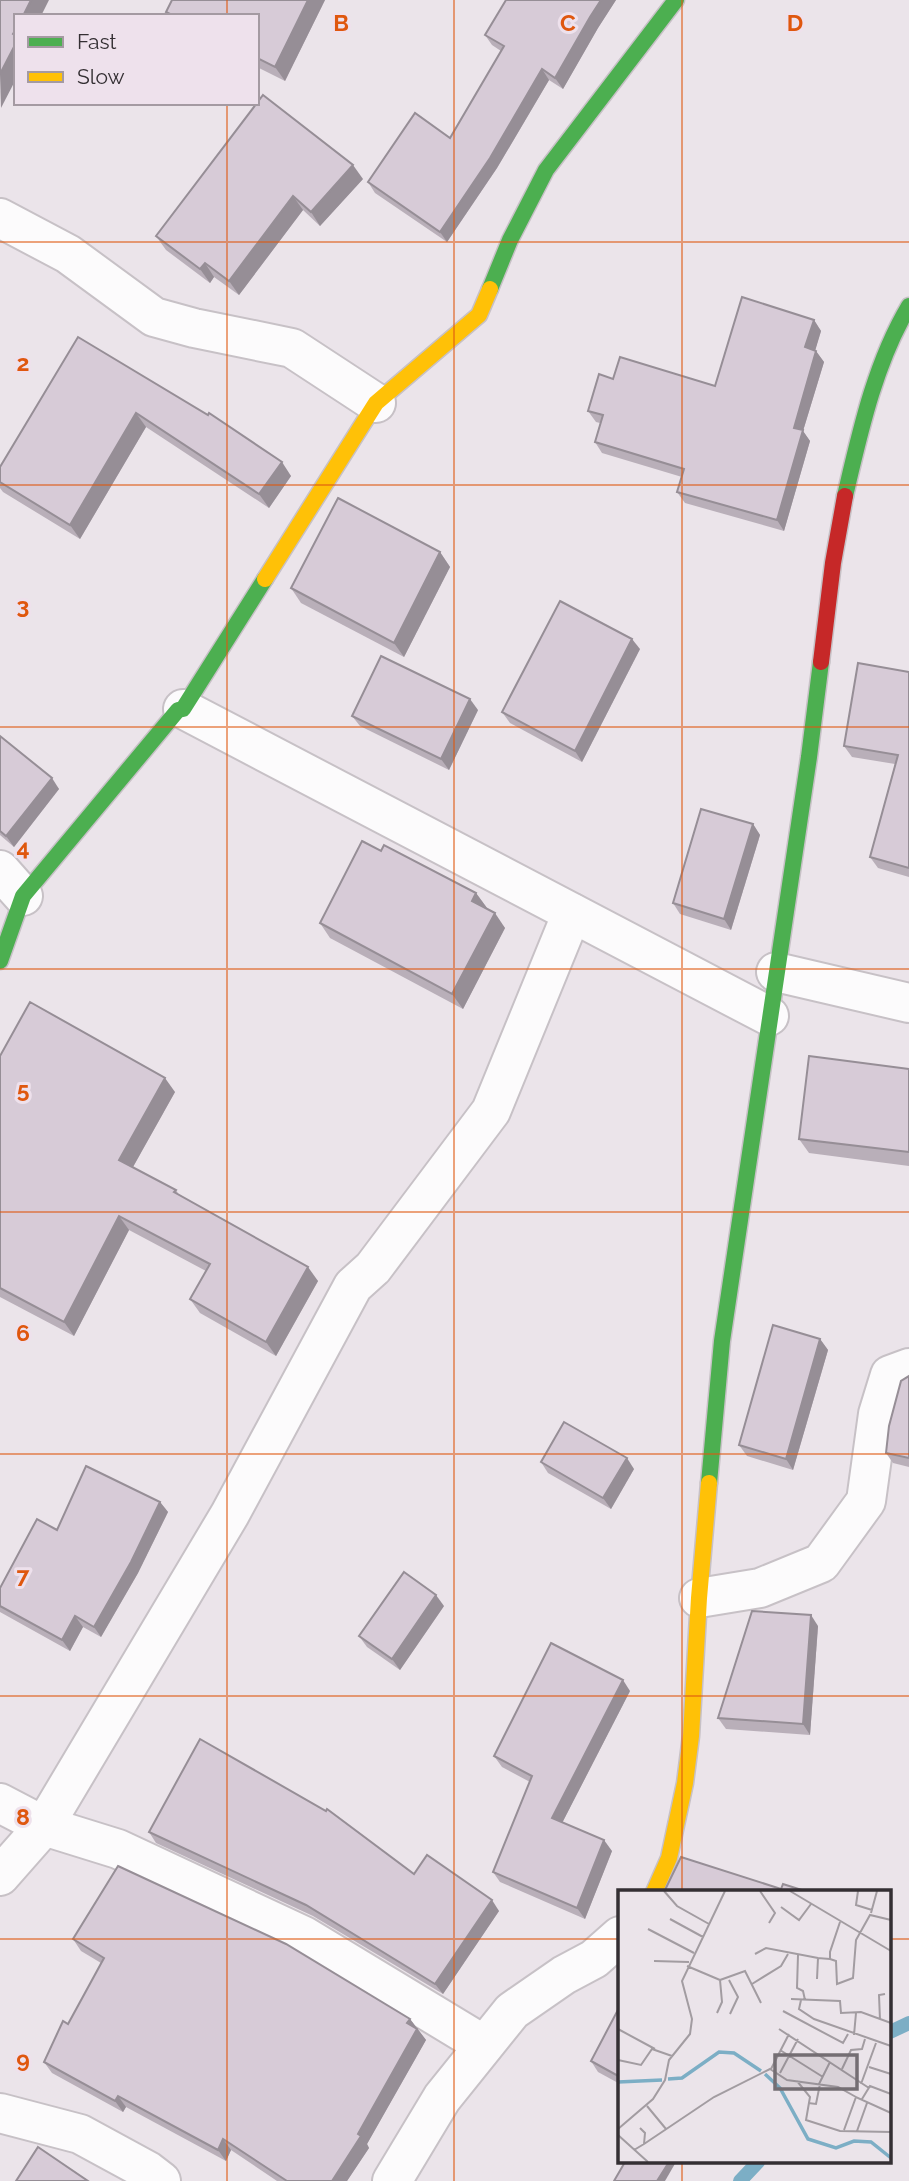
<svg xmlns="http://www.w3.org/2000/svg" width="909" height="2181" font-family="Raleway,sans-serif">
<rect width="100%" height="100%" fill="#ebe4ea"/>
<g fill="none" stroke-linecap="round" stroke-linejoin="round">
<!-- stream -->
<g stroke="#7caec5" stroke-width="14">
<polyline points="890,2032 909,2023"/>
<polyline points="740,2181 758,2162"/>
</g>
<defs>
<g id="street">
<polyline points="0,218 68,254 154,317 194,328 292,348 376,403"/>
<polyline points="183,709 769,1016"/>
<polyline points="0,870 23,896"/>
<polyline points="776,972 909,1003"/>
<polyline points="699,1598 760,1588 821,1563 866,1501 878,1414 890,1375 909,1368"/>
<polyline points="0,1803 44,1826 118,1849 304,1936 484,2045"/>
<polyline points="0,1876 44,1826 230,1514 353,1286 373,1268 491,1111 572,913"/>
<polyline points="0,2113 80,2134 148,2171 161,2181"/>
<polyline points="392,2181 442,2098 512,2011 564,1975 594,1959 620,1936"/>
</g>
<g id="fast">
<polyline points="490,289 510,240 546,170 676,0"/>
<path d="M845 496C860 432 875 363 909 306"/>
<polyline points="0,961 23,896 178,710 183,709 265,579"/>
<polyline points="709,1483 722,1341 809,757 821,662"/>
</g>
<g id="slow">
<polyline points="265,579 376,403 479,315 490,289"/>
<polyline points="654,1892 669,1858 685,1783 691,1736 699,1598 709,1483"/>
</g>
<polyline id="jam" points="821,662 833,563 845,496"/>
</defs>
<!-- street casing -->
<use href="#street" stroke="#c7c1c6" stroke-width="42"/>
<!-- fast casing -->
<use href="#fast" stroke="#c7c1c6" stroke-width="19"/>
<!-- slow casing -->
<use href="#slow" stroke="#c7c1c6" stroke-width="19"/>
<!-- jam casing -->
<use href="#jam" stroke="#c7c1c6" stroke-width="19"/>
<!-- street -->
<use href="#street" stroke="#fcfbfc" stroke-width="38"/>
<!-- fast -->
<use href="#fast" stroke="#4caf50" stroke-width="16"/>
<!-- slow -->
<use href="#slow" stroke="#ffc107" stroke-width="16"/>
<!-- jam -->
<use href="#jam" stroke="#c62828" stroke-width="16"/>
</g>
<!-- wall -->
<g fill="#b9afb9">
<polygon points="172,0 325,0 285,81 257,67 257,16 169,16 166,12"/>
<polygon points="506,0 616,0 598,28 563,89 549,80 497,168 447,242 375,193 368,182 450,138 501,51 492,45 485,35"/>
<polygon points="363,179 320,226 303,210 239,295 214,277 210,283 166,250 156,236"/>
<polygon points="814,320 821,331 815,350 824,362 803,431 810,441 784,531 685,503 677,492 682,477 602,453 595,442 600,423 596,422 588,411 613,379 715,386"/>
<polygon points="78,337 208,415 291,476 269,508 146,427 80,539 3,492 0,488 0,467"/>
<polygon points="440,552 450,567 404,657 301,603 291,588"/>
<polygon points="640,649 582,762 510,723 502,712"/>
<polygon points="909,672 909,877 878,868 870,857 895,764 852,757 844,746"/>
<polygon points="478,710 449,770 360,726 352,716"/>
<polygon points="0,736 59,789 14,847 0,835"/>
<polygon points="753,824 760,835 731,930 680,914 673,903"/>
<polygon points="381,851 476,893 487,908 505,928 463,1009 330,938 320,923"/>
<polygon points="0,1056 175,1092 133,1167 176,1190 179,1195 318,1281 276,1356 200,1313 190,1299 206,1271 129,1230 74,1336 0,1297"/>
<polygon points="909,1069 909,1166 809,1153 799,1139"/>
<polygon points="820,1339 828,1350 793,1470 747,1456 739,1445"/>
<polygon points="909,1376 909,1467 893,1463 886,1453"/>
<polygon points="541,1462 634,1469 611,1509 548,1473"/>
<polygon points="160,1502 168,1512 138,1573 101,1637 83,1627 70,1651 0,1612 0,1588 57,1530"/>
<polygon points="444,1606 400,1670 367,1647 359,1636"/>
<polygon points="818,1626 810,1735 726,1729 718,1718"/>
<polygon points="630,1691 562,1823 612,1851 585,1919 500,1882 493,1872 530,1782 502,1767 494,1756"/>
<polygon points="149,1832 414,1874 499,1911 443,1994 313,1916 156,1843"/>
<polygon points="73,1939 410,2019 426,2040 367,2144 369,2148 347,2181 277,2181 231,2150 226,2161 126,2107 123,2112 52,2073 44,2062 68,2024 101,1963 81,1951"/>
<polygon points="620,2006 620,2084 598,2072 591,2061"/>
</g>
<!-- shaded-wall -->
<g fill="#968e96">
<polygon points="31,0 49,0 41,16 23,16"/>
<polygon points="308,0 325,0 285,81 275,67"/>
<polygon points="601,0 616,0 598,28 563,89 555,78 590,17"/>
<polygon points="16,43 16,79 1,108 0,74"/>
<polygon points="542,69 549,80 497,168 447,242 440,232"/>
<polygon points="353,165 363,179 320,226 311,212"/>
<polygon points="293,196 303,210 239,295 229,281"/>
<polygon points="205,263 214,277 210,283 200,269"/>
<polygon points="814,320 821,331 813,358 805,347"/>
<polygon points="816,351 824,362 803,431 810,441 784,531 777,520 794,428"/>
<polygon points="136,413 146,427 80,539 70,525"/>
<polygon points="282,462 291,476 269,508 259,494"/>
<polygon points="440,552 450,567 404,657 394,643"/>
<polygon points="632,639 640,649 582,762 575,751"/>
<polygon points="470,699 478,710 449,770 441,759"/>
<polygon points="52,778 59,789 14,847 6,836"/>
<polygon points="753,824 760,835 731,930 724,919"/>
<polygon points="476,893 487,908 472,901"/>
<polygon points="495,913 505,928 463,1009 452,994"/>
<polygon points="165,1078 175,1092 129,1174 119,1160"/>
<polygon points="119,1216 129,1230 74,1336 64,1322"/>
<polygon points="308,1267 318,1281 276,1356 266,1342"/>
<polygon points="820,1339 828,1350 793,1470 786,1459"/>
<polygon points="627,1458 634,1469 611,1509 603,1498"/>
<polygon points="160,1502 168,1512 138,1573 101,1637 94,1627"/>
<polygon points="436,1595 444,1606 400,1670 392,1659"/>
<polygon points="811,1615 818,1626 810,1735 803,1724"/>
<polygon points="75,1616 83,1627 70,1651 62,1640"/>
<polygon points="623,1680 630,1691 559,1829 552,1818"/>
<polygon points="604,1840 612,1851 585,1919 577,1908"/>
<polygon points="492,1900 499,1911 443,1994 435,1984"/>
<polygon points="410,2019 426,2040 367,2144 369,2148 347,2181 332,2181"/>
<polygon points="118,2096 126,2107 123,2112 115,2101"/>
<polygon points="223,2139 231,2150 226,2161 218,2150"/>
<polygon points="669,2162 676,2162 665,2181 657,2181"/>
</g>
<!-- building -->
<g fill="#d7cbd7" stroke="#968e96" stroke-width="2">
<polygon points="0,0 31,0 23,16 16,16 16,29 13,34 16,36 16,43 0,74"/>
<polygon points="172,0 308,0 275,67 257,58 257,16 174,16 166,12"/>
<polygon points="506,0 601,0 590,17 555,78 542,69 490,158 440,232 368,182 415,113 450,138 504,46 485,35"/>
<polygon points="263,95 353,165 311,212 293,196 229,281 205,263 200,269 156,236"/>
<polygon points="742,297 814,320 805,347 816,351 794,428 803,430 777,520 677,492 684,469 595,442 603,415 588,411 599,374 613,379 620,357 715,386"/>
<polygon points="78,337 208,415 209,413 282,462 259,494 136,413 70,525 0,482 0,467"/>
<polygon points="338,498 440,552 394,643 291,588"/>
<polygon points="560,601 632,639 575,751 502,712"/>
<polygon points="381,656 470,699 441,759 352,716"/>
<polygon points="858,663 909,672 909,868 870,857 898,755 844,746"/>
<polygon points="0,736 52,778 6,836 0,831"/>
<polygon points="701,809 753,824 724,919 673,903"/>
<polygon points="362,841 381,851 384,845 476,893 472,901 495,913 452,994 320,923"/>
<polygon points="30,1002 165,1078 119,1160 176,1190 174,1192 308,1267 266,1342 190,1299 210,1264 119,1216 64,1322 0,1288 0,1056"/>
<polygon points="809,1056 909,1069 909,1152 799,1139"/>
<polygon points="773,1325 820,1339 786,1459 739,1445"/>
<polygon points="909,1376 909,1458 886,1453 889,1426 901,1381"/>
<polygon points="564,1422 627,1458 603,1498 541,1462"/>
<polygon points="86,1466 160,1502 131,1562 94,1627 75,1616 62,1640 0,1606 0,1588 37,1519 57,1530"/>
<polygon points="404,1572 436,1595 392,1659 359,1636"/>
<polygon points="752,1611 811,1615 803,1724 718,1718"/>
<polygon points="551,1643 623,1680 552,1818 604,1840 577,1908 493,1872 532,1776 494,1756"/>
<polygon points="200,1739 326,1811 327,1809 414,1874 427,1855 492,1900 435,1984 306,1905 149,1832"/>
<polygon points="681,1857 781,1889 783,1884 808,1892 664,1892"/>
<polygon points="118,1866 286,1944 410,2019 407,2023 417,2029 358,2134 361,2136 332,2181 287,2181 223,2139 218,2150 118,2096 115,2101 44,2062 63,2021 68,2024 104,1958 73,1939"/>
<polygon points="620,2006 620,2077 591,2061"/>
<polygon points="38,2147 88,2181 16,2181"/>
<polygon points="625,2162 669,2162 657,2181 614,2181"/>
</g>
<!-- grid -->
<path fill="none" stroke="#df570e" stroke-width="2" stroke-opacity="0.55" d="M227 0V16M454 0V2181M682 0V1892M227 103V2181M0 242H909M0 485H909M0 727H909M0 969H909M0 1212H909M0 1454H909M0 1696H909M0 1939H620M890 1939H909M682 2162V2181"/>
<!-- overview -->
<g transform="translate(618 1890)">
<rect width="273" height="273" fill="#ebe4ea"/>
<path fill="none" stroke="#7caec5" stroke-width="3.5" d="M147 184 162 198 190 249 218 258 236 251 253 252 273 268M50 189 64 188 101 162 116 163 143 181M0 192 44 190"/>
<path fill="none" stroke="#a29ca1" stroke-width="2" d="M46 1 59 16 91 34M142 1 157 23 151 33M172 1 273 61M240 1 238 15 254 20M163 17 181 30 193 14M253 23 259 1M52 29 85 47M222 32 212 62V69L218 71 219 94 235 88 238 50 252 25 273 30M30 39 76 63M137 64 148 58 200 68M180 65 179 98 185 101 187 110M36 71 71 72M69 76 102 90 104 112 99 123M199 89 200 68 212 69M102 90 127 81 143 113M111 90 120 107 112 124M134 94 163 76 170 64M173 109 222 111 223 123 243 122 273 133M183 110 181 119 196 129 273 156M165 121 225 153 230 144M262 130 261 105 267 104M0 139 37 159M161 139 251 198M236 145 238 123M162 160 205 187M0 170 23 175 34 159 54 166M251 177 273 184M153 179 171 144M224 179 233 160 244 159 247 149M162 183 180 149M179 191 192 207 188 230 222 241 273 242M201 194 212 172M243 194 258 153M244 209 252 196 273 204M190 213 198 214 202 194M29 216 48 239M0 239 35 209 47 190 51 170 72 144 74 129 64 91 107 1M226 240 238 207 273 223M239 241 249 213M0 245 30 272M26 254 96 207 152 179 169 190 220 197 238 207M16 260 26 254 27 243 22 238"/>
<path fill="#746e73" fill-opacity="0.15" stroke="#746e73" stroke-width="3.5" d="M157 165H239V199H157Z"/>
<rect width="273" height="273" fill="none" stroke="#342f33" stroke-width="3.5"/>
</g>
<g font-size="23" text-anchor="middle" font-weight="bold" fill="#df570e" stroke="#eee1ec" stroke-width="6" stroke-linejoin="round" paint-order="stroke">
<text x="341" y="31">B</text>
<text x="568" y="31">C</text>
<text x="795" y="31">D</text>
<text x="23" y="371">2</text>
<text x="23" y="614">3</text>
<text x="23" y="856">4</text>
<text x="23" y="1098">5</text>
<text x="23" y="1341">6</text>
<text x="23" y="1583">7</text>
<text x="23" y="1825">8</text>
<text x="23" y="2068">9</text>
</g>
<!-- legend -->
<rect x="14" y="14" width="245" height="91" fill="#eee1ec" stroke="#a49aa2" stroke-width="2"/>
<rect x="28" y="37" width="35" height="10" fill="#4caf50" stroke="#a49aa2" stroke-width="2"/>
<text x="77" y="49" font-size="21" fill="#342f33">Fast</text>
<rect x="28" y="72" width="35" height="10" fill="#ffc107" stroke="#a49aa2" stroke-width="2"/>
<text x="77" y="84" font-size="21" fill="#342f33">Slow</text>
</svg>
